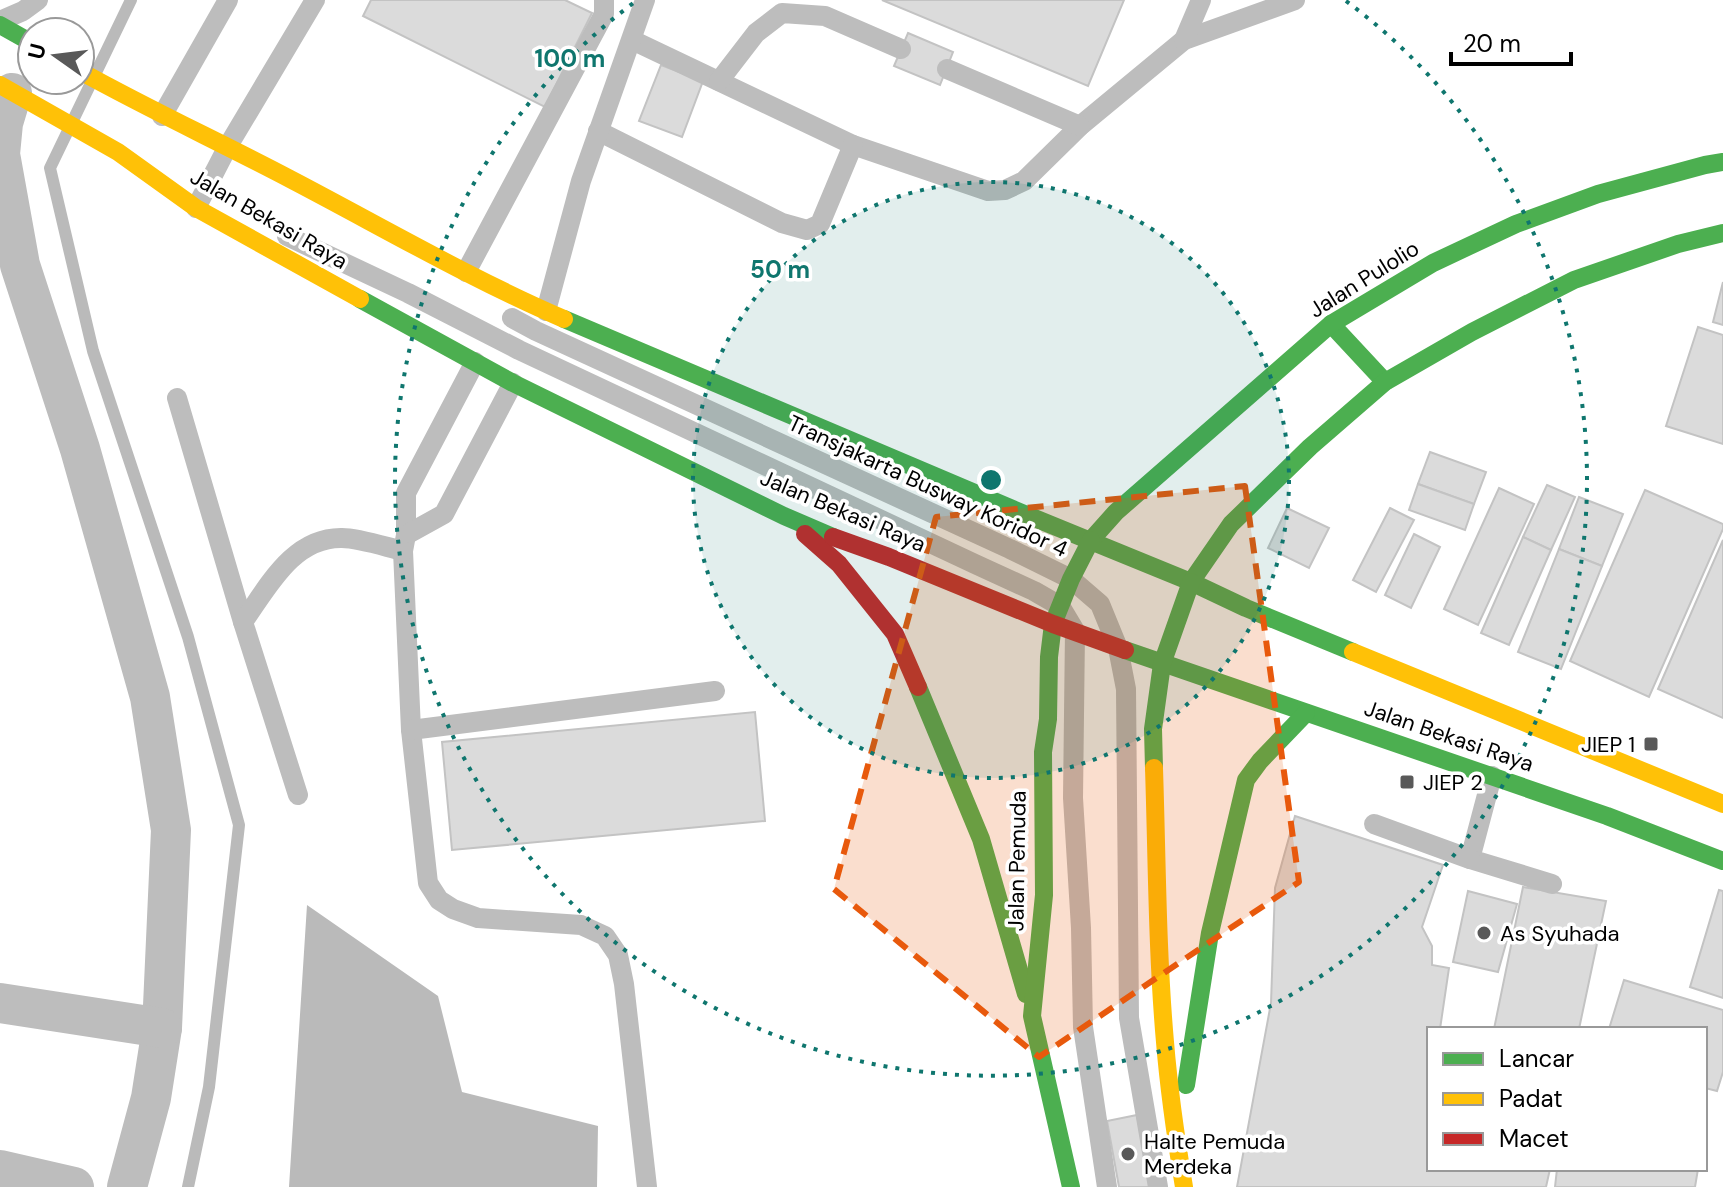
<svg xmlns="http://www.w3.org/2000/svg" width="1723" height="1187" font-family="'DM Sans',sans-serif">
<rect width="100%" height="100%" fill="#fff"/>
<!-- water -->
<polygon fill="#bababa" points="307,905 438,996 462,1092 598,1126 597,1187 289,1187"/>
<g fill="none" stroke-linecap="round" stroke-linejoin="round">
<!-- stream -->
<polyline stroke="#bababa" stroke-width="12" points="131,0 50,168 93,351 188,637 239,825 209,1087 188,1187"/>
</g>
<!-- building -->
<g fill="#dbdbdb" stroke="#c3c3c3" stroke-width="2">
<polygon points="371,0 565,0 592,13 545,107 363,16"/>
<polygon points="882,0 1124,0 1088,86"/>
<polygon points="908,33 953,52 940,85 894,66"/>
<polygon points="661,65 703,81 682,137 639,121"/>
<polygon points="1723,282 1723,325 1713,322"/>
<polygon points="1698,327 1723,335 1723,444 1666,426"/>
<polygon points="1430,452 1486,472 1474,504 1418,484"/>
<polygon points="1418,484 1474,504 1465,530 1409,510"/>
<polygon points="1547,485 1575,497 1551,550 1523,537"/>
<polygon points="1499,488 1534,504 1478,625 1444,609"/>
<polygon points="1645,490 1723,524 1723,529 1649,697 1570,661"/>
<polygon points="1579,497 1623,514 1602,566 1559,549"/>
<polygon points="1287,508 1329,528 1309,568 1268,548"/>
<polygon points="1390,508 1414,520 1376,592 1353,580"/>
<polygon points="1414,534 1440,547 1411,608 1385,595"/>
<polygon points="1523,537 1551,550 1509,645 1481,633"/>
<polygon points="1723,540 1723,718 1658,689"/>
<polygon points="1559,549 1602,566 1561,669 1518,652"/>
<polygon points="755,712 765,821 452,850 442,742"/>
<polygon points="1295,816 1443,865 1422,927 1432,946 1432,965 1449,968 1440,1029 1429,1029 1429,1169 1550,1169 1546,1187 1237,1187 1271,1003 1275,888"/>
<polygon points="1523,887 1606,901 1579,1029 1494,1029"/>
<polygon points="1719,890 1723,891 1723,998 1690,987"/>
<polygon points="1468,891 1517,904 1498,972 1453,962"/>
<polygon points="1624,980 1723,1010 1723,1072 1717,1091 1705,1088 1705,1029 1609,1029"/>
<polygon points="1137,1115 1150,1187 1119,1187 1107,1121"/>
<polygon points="1557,1169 1698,1169 1695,1187 1555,1187"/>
</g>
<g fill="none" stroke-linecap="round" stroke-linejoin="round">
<!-- lane -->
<g stroke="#bdbdbd" stroke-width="20">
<polyline points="0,21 23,11 38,0"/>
<polyline points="632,40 853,145 988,191 1005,190 1024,181 1080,126 1184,40 1295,0"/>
<polyline points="1184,40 1201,0"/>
<polyline points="947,69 1080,126"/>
<polyline points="719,81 756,33 782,13 825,16 901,49"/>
<polyline points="162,116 228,0"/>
<polyline points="598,131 782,223 807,230 820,224 853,145"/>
<polyline points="196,208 228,146 315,0"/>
<polyline points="287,236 408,293 519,350 975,564 1034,591 1060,606 1075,631 1073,798 1081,928 1083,1027 1107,1187"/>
<polyline points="466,272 604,14 604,0"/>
<polyline points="546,311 581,181 645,0"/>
<polyline points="512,318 536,331 1010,549 1071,579 1100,604 1118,648 1126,689 1129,1018 1158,1187"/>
<polyline points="475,362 406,493 406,535 403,551 411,730 428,883 439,900 453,909 478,918 581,925 605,936 618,955 624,984 647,1187"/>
<polyline points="177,398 243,622 298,795"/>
<polyline points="406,535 444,514 513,383"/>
<path d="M243 622C268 587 293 537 342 538 359 538 386 547 403 551"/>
<polyline points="411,730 715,691"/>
<polyline points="1492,776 1470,859 1552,884"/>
<polyline points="1374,824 1470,859"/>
</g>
<!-- street -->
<g stroke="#bdbdbd" stroke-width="40">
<polyline points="12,93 3,123 0,154 20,265 80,449 150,697 171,830 162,1028 151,1098 127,1187"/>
<polyline points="0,1003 162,1028"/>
<polyline points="0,1170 74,1187"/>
</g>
<!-- fast -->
<g stroke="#4caf50" stroke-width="18">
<polyline points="0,25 32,43"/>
<polyline points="360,299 513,383 784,516 833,537"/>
<polyline points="564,319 1022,513 1191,582 1246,608 1353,652"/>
<polyline points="1331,324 1385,382"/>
<polyline points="1091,540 1116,512 1331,324 1433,263 1516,224 1598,194 1705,165 1723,162"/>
<polyline points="1191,582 1231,524 1310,447 1385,382 1472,332 1574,280 1678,244 1723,233"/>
<polyline points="1125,650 1607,816 1723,861"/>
<polyline points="918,687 981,839 1026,994"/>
<polyline points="1154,768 1153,729 1162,664 1191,582"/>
<polyline points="1186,1085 1210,933 1246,780 1260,761 1306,713"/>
<polyline points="1071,1187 1032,1016 1044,895 1043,752 1048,719 1049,657 1053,624 1071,579 1091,540"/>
</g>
<!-- slow -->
<g stroke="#ffc107" stroke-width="18">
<path d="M80 71C150 110 222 143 292 180 382 227 471 279 564 319"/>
<polyline points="0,85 118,152 196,208 360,299"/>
<polyline points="1353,652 1723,804"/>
<path d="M1154 768C1157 859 1157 951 1165 1042 1169 1091 1176 1139 1184 1187"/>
</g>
<!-- jam -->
<g stroke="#c62828" stroke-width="18">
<polyline points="805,534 839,564 895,634 918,687"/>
<polyline points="833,537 889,557 1053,624 1125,650"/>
</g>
</g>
<!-- marked area -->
<path fill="#e8590c" fill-opacity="0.2" stroke="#e8590c" stroke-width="6" stroke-dasharray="16 10" stroke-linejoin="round" d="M1245 486 1299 882 1039 1057 834 889 936 517Z"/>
<!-- distance rings -->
<circle cx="991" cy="480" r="298" fill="#0f766e" fill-opacity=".12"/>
<g fill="none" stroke="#0f766e" stroke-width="4" stroke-dasharray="4 8">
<circle cx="991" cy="480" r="298"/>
<path d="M1346 1A596 596 0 1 1 636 1"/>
</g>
<!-- markers -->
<g fill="#595959" stroke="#fff" stroke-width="3">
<rect x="1643" y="736" width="16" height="16" rx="4"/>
<rect x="1399" y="774" width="16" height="16" rx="4"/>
<circle cx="1484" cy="933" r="8"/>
<circle cx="1128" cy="1154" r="8"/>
</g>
<g text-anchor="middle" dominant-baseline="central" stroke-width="7" stroke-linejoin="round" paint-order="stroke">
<!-- street labels -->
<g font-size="22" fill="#000" stroke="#fff">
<text transform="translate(269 219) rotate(30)">Jalan Bekasi Raya</text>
<text transform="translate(1364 279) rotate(-32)">Jalan Pulolio</text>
<text transform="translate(928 486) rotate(25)">Transjakarta Busway Koridor 4</text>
<text transform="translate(843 511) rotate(23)">Jalan Bekasi Raya</text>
<text transform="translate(1449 736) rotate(19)">Jalan Bekasi Raya</text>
<text transform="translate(1017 861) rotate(-89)">Jalan Pemuda</text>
</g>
<!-- poi labels -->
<g font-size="22" fill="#000" stroke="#fff" text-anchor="start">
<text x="1635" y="744" text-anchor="end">JIEP 1</text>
<text x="1423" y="782">JIEP 2</text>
<text x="1500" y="933">As Syuhada</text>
<text x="1144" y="1141">Halte Pemuda<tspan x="1144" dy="25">Merdeka</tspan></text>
</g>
</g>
<circle cx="991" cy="480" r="12" fill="#0f766e" stroke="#fff" stroke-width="4"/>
<g font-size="24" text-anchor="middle" font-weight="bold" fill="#0f766e" stroke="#fff" stroke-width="7" stroke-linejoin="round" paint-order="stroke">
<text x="570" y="67">100 m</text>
<text x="780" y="278">50 m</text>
</g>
<!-- legend -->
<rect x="1427" y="1027" width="280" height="144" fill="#ffffff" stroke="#999999" stroke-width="2"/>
<rect x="1443" y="1053" width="40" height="12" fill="#4caf50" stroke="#999999" stroke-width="2"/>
<text x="1499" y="1067" font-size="24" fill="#000000">Lancar</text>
<rect x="1443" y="1093" width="40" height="12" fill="#ffc107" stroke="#999999" stroke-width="2"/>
<text x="1499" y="1107" font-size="24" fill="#000000">Padat</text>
<rect x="1443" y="1133" width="40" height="12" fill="#c62828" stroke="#999999" stroke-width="2"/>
<text x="1499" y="1147" font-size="24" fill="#000000">Macet</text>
<!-- north arrow -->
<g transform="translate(56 56) rotate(284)"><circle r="38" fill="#ffffff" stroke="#999999" stroke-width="2"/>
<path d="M0-6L14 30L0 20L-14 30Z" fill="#595959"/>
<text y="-12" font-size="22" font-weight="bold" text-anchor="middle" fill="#000000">U</text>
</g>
<!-- scale -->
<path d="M1451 52v12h120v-12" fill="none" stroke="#000000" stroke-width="4"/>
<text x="1463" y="52" font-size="24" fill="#000000" stroke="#ffffff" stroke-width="6" paint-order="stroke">20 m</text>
</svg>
